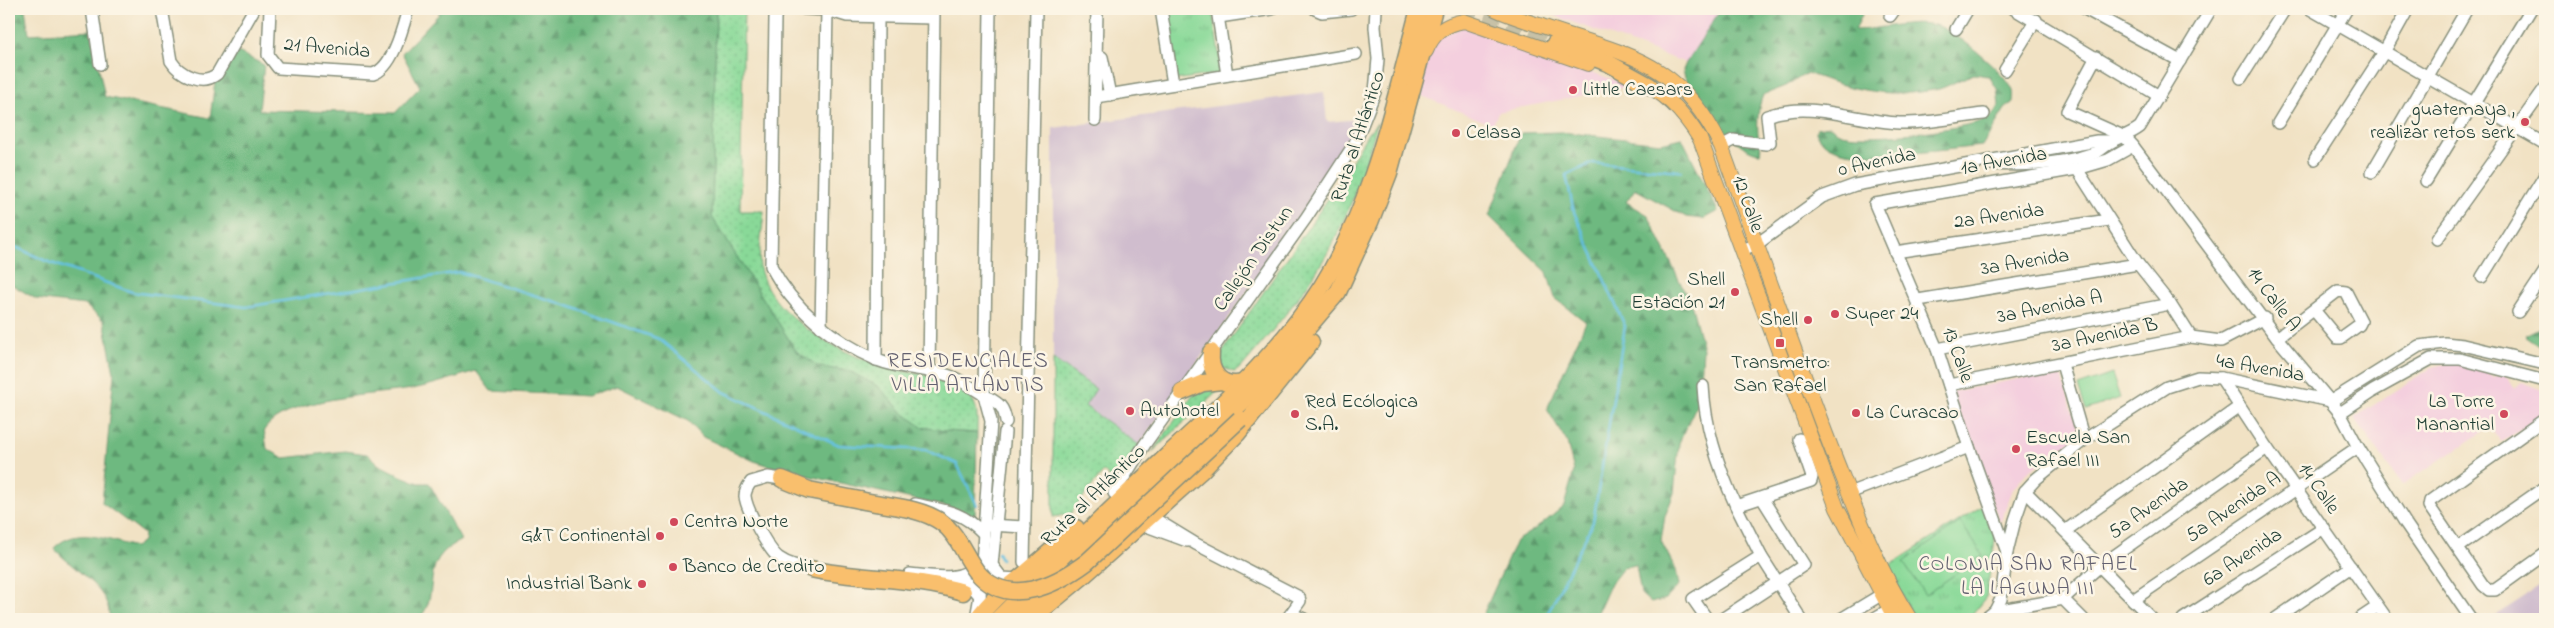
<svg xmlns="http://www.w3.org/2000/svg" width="2554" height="628" font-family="'Indie Flower',sans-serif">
<defs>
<pattern id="grass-dots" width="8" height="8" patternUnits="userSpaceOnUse" patternTransform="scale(1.25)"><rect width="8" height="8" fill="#89d998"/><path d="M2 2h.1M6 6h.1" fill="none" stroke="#76bb84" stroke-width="1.8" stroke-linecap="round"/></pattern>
<pattern id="forest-firs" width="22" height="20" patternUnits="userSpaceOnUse" patternTransform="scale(1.25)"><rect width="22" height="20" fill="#6eb980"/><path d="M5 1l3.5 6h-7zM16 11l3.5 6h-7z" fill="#5a986a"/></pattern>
<pattern id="park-tufts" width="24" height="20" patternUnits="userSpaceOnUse" patternTransform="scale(1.25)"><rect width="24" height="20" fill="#89d998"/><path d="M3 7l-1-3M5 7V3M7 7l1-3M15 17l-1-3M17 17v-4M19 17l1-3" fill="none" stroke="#76bb84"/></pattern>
</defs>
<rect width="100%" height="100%" fill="#fcf5e5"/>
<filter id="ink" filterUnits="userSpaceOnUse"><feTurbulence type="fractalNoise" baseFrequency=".02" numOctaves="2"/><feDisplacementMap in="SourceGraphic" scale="10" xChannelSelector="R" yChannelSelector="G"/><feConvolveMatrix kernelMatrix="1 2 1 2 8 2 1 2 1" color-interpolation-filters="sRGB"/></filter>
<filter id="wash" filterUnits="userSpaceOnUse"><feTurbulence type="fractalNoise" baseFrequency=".0096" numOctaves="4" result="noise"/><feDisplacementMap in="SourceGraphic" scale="20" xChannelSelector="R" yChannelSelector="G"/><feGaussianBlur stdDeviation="1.12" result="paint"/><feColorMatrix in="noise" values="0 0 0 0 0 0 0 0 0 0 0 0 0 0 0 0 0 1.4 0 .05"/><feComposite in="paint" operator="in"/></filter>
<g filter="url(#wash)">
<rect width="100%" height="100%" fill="#f1e2c4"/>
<!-- built -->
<g fill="#f4cfde">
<polygon points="1536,9 1721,9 1686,63"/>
<polygon points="1464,26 1551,58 1631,86 1498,112 1493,125 1417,94 1427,61 1438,38"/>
<polygon points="2450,363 2467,364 2487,372 2494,377 2504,373 2514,388 2523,382 2545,391 2545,415 2501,442 2490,427 2402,485 2354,418 2432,367"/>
<polygon points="2060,371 2080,435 2026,473 2013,489 2000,523 1951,392"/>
</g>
<!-- industrial -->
<g fill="#d0bdce">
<polygon points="1324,92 1327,122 1359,119 1341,154 1313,198 1139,445 1085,406 1096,389 1053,359 1053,128"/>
<polygon points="2545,583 2545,619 2498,619 2495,616"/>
</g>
<!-- grass -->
<g fill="url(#grass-dots)" stroke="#548b66">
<path d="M716 9H744L740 211H764C763 228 758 250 760 268 769 317 846 357 890 368 915 375 949 375 968 394 979 404 977 419 977 433L945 431 922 427 902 412 879 387 849 371 819 367 796 351 712 217Z"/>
<polygon points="846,9 933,9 933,12"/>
<path d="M1377 123C1363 178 1341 237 1308 284 1287 314 1264 341 1241 368L1234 372 1220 367 1222 352 1339 183 1368 133Z"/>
<polygon points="1053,359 1096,389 1085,406 1139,445 1112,481 1104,471 1070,514 1053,517"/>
<polygon points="1199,387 1219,390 1152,452"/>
</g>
<!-- forest -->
<g fill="url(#forest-firs)" stroke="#467b5a">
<path d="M9 9H25L29 34 91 30 105 97 210 118 215 81 238 52 264 65 259 110 395 113 420 87 402 53 439 14V9H716L712 217 796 351 819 367 849 371 879 387 902 412 922 427 945 431 977 433 975 518 957 509 791 472 754 461 703 437 688 421 617 386 588 396 491 391 476 371C455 377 434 385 412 389 374 395 287 397 264 430L267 449 284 458 345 451 367 454 378 464 401 476 419 483H429L461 540C455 544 447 548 442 554 425 572 438 602 418 619H394L393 615 387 619H110C109 615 109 608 107 604 100 584 68 565 54 548 77 525 107 540 135 547L143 541 144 534 102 503 114 373 104 321 85 305 36 299 9 283Z"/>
<path d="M1721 9H1865L1855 30C1881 30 1909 19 1935 25 1953 29 2007 73 2013 91 2014 94 2013 99 2013 102L2005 109 1982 146C1947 149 1850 165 1824 143 1821 140 1819 136 1816 133L1817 128 1830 126C1833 128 1836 132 1839 133 1859 142 1960 129 1982 121 1989 117 1995 114 1999 106L1997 89 1989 76C1984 76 1979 74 1974 74 1968 75 1949 86 1939 89 1890 99 1852 90 1807 73L1786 86 1763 95C1758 107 1757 122 1758 134 1759 142 1762 145 1760 153 1735 152 1697 98 1685 77L1683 70 1686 63Z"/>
<polygon points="1561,132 1661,143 1682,138 1718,211 1703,219 1686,217 1635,189 1626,202 1648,215 1692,307 1703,349 1700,397 1679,443 1674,493 1665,516 1661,541 1676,570 1679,585 1666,599 1651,603 1641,594 1636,565 1624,567 1611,583 1595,619 1481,619 1516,541 1541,525 1564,506 1574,471 1567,442 1547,409 1586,322 1555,298 1547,272 1489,216 1521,133"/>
<polygon points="2545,325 2545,349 2525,335"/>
</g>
<!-- park -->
<g fill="url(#park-tufts)" stroke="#548b66">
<polygon points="1165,9 1212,9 1222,73 1175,80"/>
<polygon points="1985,504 1996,533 1986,597 1968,619 1916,619 1908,608 1889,566"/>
</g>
<!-- pitch -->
<g fill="#89d998" stroke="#548b66">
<polygon points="2112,374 2120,398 2086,410 2078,386"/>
<polygon points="1960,522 1983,555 1925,595 1903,562"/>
</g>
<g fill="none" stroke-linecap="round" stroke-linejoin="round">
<!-- stream -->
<g stroke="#64c1e2" stroke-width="2.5">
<polyline points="9,244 46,261 132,292 246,307 459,272 566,305 659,339 724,392 839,445 926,450 957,464 977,505"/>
<polyline points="998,553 1001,559"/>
<polyline points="1545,619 1593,522 1625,326 1574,212 1566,175 1593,163 1681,171"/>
</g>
</g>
</g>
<g filter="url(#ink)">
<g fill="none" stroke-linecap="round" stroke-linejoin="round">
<!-- highway-tunnel -->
<polyline stroke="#c7c1a7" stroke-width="16" stroke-dasharray="16 8" stroke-linecap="butt" points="1462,9 1555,43"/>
<defs>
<g id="minor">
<polyline points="92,9 100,64"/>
<path d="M162 9 171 61C180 75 202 86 217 74L254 9"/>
<path d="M270 9 268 55 278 68 373 74C393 68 403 27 408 9"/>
<path d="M781 9 777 10 775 18 771 266C793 309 833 341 877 360 899 369 921 368 944 374 959 378 971 387 984 395 998 403 1004 405 1006 422"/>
<polyline points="805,9 827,10 847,16 933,18"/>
<polyline points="1161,9 1173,84"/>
<polyline points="1217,9 1227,75"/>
<polyline points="1315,9 1322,12 1351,9"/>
<polyline points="2014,9 2159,96"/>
<polyline points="2085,9 2180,61"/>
<polyline points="2310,9 2545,144"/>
<polyline points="1890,16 1895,9"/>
<polyline points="1219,17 1272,9"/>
<polyline points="1956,29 1968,9"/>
<polyline points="1102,57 1110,95"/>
<polyline points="2096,57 2067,111 2125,137 2133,146 2277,338 2340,413 2358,447 2406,524 2471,619"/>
<polyline points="2005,70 2036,20"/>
<polyline points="2241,78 2285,9"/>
<polyline points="1096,97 1356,54"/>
<polyline points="1095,120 1097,9"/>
<polyline points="2278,123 2347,9"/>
<path d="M1721 146 1733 140 1766 144 1770 142 1767 116C1811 100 1855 121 1899 123 1927 124 1956 117 1984 114"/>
<polyline points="2315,159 2384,52 2408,9"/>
<path d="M1990 164C2024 166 2065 164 2097 152 2103 149 2107 144 2113 141 2123 136 2131 134 2140 127L2211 9"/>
<polyline points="2077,169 2138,264 2170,304 2191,337"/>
<polyline points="2372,172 2467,9"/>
<polyline points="2426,181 2531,9"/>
<polyline points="2437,239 2545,88"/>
<polyline points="1742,250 1757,244 1822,197 1855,185 2097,141 2112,141"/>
<polyline points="1895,252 2109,220"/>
<polyline points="2482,277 2545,175"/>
<polyline points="1918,300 2138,264"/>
<polyline points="2518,312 2545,271"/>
<polyline points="821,327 827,10"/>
<polyline points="2277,338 2338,291 2346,292 2361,321 2359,325 2341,338 2337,338 2314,310"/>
<polyline points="1937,349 2170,304"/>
<polyline points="876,360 878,17"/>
<polyline points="2062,364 2084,440"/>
<polyline points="929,372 934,9"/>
<polyline points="2221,378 2267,448 2387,619"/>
<polyline points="1949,385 2191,337 2221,341 2265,318"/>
<path d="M1703 386C1705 427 1719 469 1736 506"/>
<polyline points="2340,413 2373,391 2431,359 2460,359 2545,381"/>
<polyline points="2545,419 2430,501 2429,506 2483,585 2489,590 2495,590 2545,554"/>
<polyline points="1005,432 992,565 1002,578 1018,579"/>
<polyline points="1799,439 1812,477 1811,481 1736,506 1761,556 1801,619"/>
<path d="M789 480 768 477 751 482C748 486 745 490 745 496 746 509 769 551 779 558 790 566 803 568 816 569"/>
<polyline points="2025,491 2152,619"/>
<polyline points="1114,493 1145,444 1306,218 1355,143 1375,92 1378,59 1375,27 1376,9"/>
<polyline points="1849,493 1969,447"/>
<path d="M915 504C944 510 962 511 983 533"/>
<polyline points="1150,516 1196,544 1299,597 1300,601 1287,619"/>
<polyline points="1141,524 1187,541"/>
<polyline points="989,525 1025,527"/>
<polyline points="2065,531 2239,407"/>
<polyline points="2459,547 2545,487"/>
<polyline points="2007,552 1969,447 1937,349 1875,204 2077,169 2108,160 2133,146"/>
<polyline points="1024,562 1036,9"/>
<path d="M910 574C932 576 963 583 979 563"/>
<polyline points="953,578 971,585 980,596"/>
<polyline points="2063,599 2083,619"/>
<polyline points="2133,600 2358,447"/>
<polyline points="1995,611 2063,599 2100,566 2267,448"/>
<polyline points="1292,614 1304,619"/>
<polyline points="976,618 980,596 991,421 984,395 990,9"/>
<polyline points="1707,619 1693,599 1761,556"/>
<polyline points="1722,619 1804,565 1762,498"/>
<polyline points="1841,619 1889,590"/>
<polyline points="1873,619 1897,605"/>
<polyline points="1985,619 1995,611 2001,599 2007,552 2015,520 2025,491 2036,479 2084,440 2167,387 2198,377 2221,378 2331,401 2419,346 2445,343 2463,345 2545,364"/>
<polyline points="2183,619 2324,528"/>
<polyline points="2275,619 2351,567"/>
<polyline points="2359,619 2377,607"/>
</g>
<g id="major">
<path d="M1495 9C1510 16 1526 21 1542 26 1625 55 1679 59 1721 146 1759 249 1794 353 1834 455 1856 510 1878 569 1910 619"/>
<path d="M1426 51C1433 33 1445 24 1464 21L1588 64"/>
<path d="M1639 82C1666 92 1686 116 1700 139L1837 508 1895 619"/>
</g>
<g id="highway">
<polyline points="1555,43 1608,63 1650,86"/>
<path d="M1211 352C1209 373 1221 388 1243 383"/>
<polyline points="1182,392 1203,383 1222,381"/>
<polyline points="782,479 809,490 860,500"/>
<polyline points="1079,555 1253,392 1338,292 1370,222 1389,173 1434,9"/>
<path d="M811 569C861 580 914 577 963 592"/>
<path d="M977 619C992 599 1002 592 1021 577 1040 561 1058 545 1076 528"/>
<path d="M998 619C1054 564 1111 509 1168 455 1224 402 1281 351 1322 286 1374 202 1394 102 1419 9"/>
<polyline points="1017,619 1055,580"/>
<polyline points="1031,619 1082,577 1202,470 1237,434 1311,342"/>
</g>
</defs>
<!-- minor casing -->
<use href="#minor" stroke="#88907c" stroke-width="14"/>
<!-- major casing -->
<use href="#major" stroke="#88907c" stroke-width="16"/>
<!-- highway casing -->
<use href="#highway" stroke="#88907c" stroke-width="19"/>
<!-- minor -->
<use href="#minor" stroke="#fff" stroke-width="11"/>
<!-- major -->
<use href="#major" stroke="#f9bf6d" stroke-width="14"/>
<!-- highway -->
<use href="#highway" stroke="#f9bf6d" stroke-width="16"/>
<defs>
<path id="highway-bridge" d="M860 500C885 506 920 507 941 522 958 534 965 557 977 572 1008 609 1056 585 1087 562L1240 419"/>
</defs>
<!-- highway-bridge casing -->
<use href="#highway-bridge" stroke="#88907c" stroke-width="19" stroke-linecap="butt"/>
<!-- highway-bridge -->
<use href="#highway-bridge" stroke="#f9bf6d" stroke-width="16"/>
</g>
</g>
<!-- markers -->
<g fill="#d1495b" stroke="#fcf5e5" stroke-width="2">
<circle cx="1573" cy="90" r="5"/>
<circle cx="2525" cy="122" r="5"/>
<circle cx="1456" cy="133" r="5"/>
<circle cx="1735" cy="292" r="5"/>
<circle cx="1835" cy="314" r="5"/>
<circle cx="1808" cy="320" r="5"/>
<rect x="1775" y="338" width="10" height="10" rx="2.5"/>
<circle cx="1130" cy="411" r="5"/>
<circle cx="1856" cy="413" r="5"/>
<circle cx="1295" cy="414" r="5"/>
<circle cx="2504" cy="414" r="5"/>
<circle cx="2016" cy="449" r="5"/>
<circle cx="674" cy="522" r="5"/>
<circle cx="660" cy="536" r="5"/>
<circle cx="673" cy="567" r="5"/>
<circle cx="642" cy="584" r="5"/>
</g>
<g text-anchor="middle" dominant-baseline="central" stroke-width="5" stroke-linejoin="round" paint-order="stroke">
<!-- street labels -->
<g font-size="20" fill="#1f3d34" stroke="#fcf5e5">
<text transform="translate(327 49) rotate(5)">21 Avenida</text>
<text transform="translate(1359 137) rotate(-72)">Ruta al Atlántico</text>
<text transform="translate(2004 162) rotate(-10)">1a Avenida</text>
<text transform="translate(1877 163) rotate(-12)">0 Avenida</text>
<text transform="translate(1747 204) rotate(70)">12 Calle</text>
<text transform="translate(1999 217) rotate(-8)">2a Avenida</text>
<text transform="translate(1254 259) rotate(-55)">Callejón Distun</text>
<text transform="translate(2025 263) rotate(-9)">3a Avenida</text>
<text transform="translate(2273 300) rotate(53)">14 Calle A</text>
<text transform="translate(2050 308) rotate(-11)">3a Avenida A</text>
<text transform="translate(2105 336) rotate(-12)">3a Avenida B</text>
<text transform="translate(1957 355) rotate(70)">13 Calle</text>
<text transform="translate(2260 369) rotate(10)">4a Avenida</text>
<text transform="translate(2318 489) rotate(55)">14 Calle</text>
<text transform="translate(1094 496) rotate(-44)">Ruta al Atlántico</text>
<text transform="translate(2234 508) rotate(-34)">5a Avenida A</text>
<text transform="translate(2149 509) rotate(-35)">5a Avenida</text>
<text transform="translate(2243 558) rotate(-33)">6a Avenida</text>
</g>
<!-- poi labels -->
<g font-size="20" fill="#1f3d34" stroke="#fcf5e5" text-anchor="start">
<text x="1583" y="90">Little Caesars</text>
<text x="2515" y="110" text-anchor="end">guatemaya ,<tspan x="2515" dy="23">realizar retos serk</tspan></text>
<text x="1466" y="133">Celasa</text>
<text x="1725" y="280" text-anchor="end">Shell<tspan x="1725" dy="23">Estación 21</tspan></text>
<text x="1845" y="314">Super 24</text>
<text x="1798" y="320" text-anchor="end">Shell</text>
<text x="1780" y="363" text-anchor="middle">Transmetro:<tspan x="1780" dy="23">San Rafael</tspan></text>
<text x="1305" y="402">Red Ecólogica<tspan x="1305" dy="23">S.A.</tspan></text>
<text x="2494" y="402" text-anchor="end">La Torre<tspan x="2494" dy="23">Manantial</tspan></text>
<text x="1140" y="411">Autohotel</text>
<text x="1866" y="413">La Curacao</text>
<text x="2026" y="438">Escuela San<tspan x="2026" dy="23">Rafael III</tspan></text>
<text x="684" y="522">Centra Norte</text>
<text x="650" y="536" text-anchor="end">G&amp;T Continental</text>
<text x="683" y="567">Banco de Credito</text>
<text x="632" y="584" text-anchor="end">Industrial Bank</text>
</g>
<!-- neighbourhood labels -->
<g font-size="21" letter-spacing="1" fill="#646271" stroke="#fcf5e5">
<text x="968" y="362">RESIDENCIALES<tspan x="968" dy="24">VILLA ATLÁNTIS</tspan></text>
<text x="2028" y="565">COLONIA SAN RAFAEL<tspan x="2028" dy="24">LA LAGUNA III</tspan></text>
</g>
</g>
<!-- margin -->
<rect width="2554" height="628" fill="none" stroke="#fcf5e5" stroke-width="30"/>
</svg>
